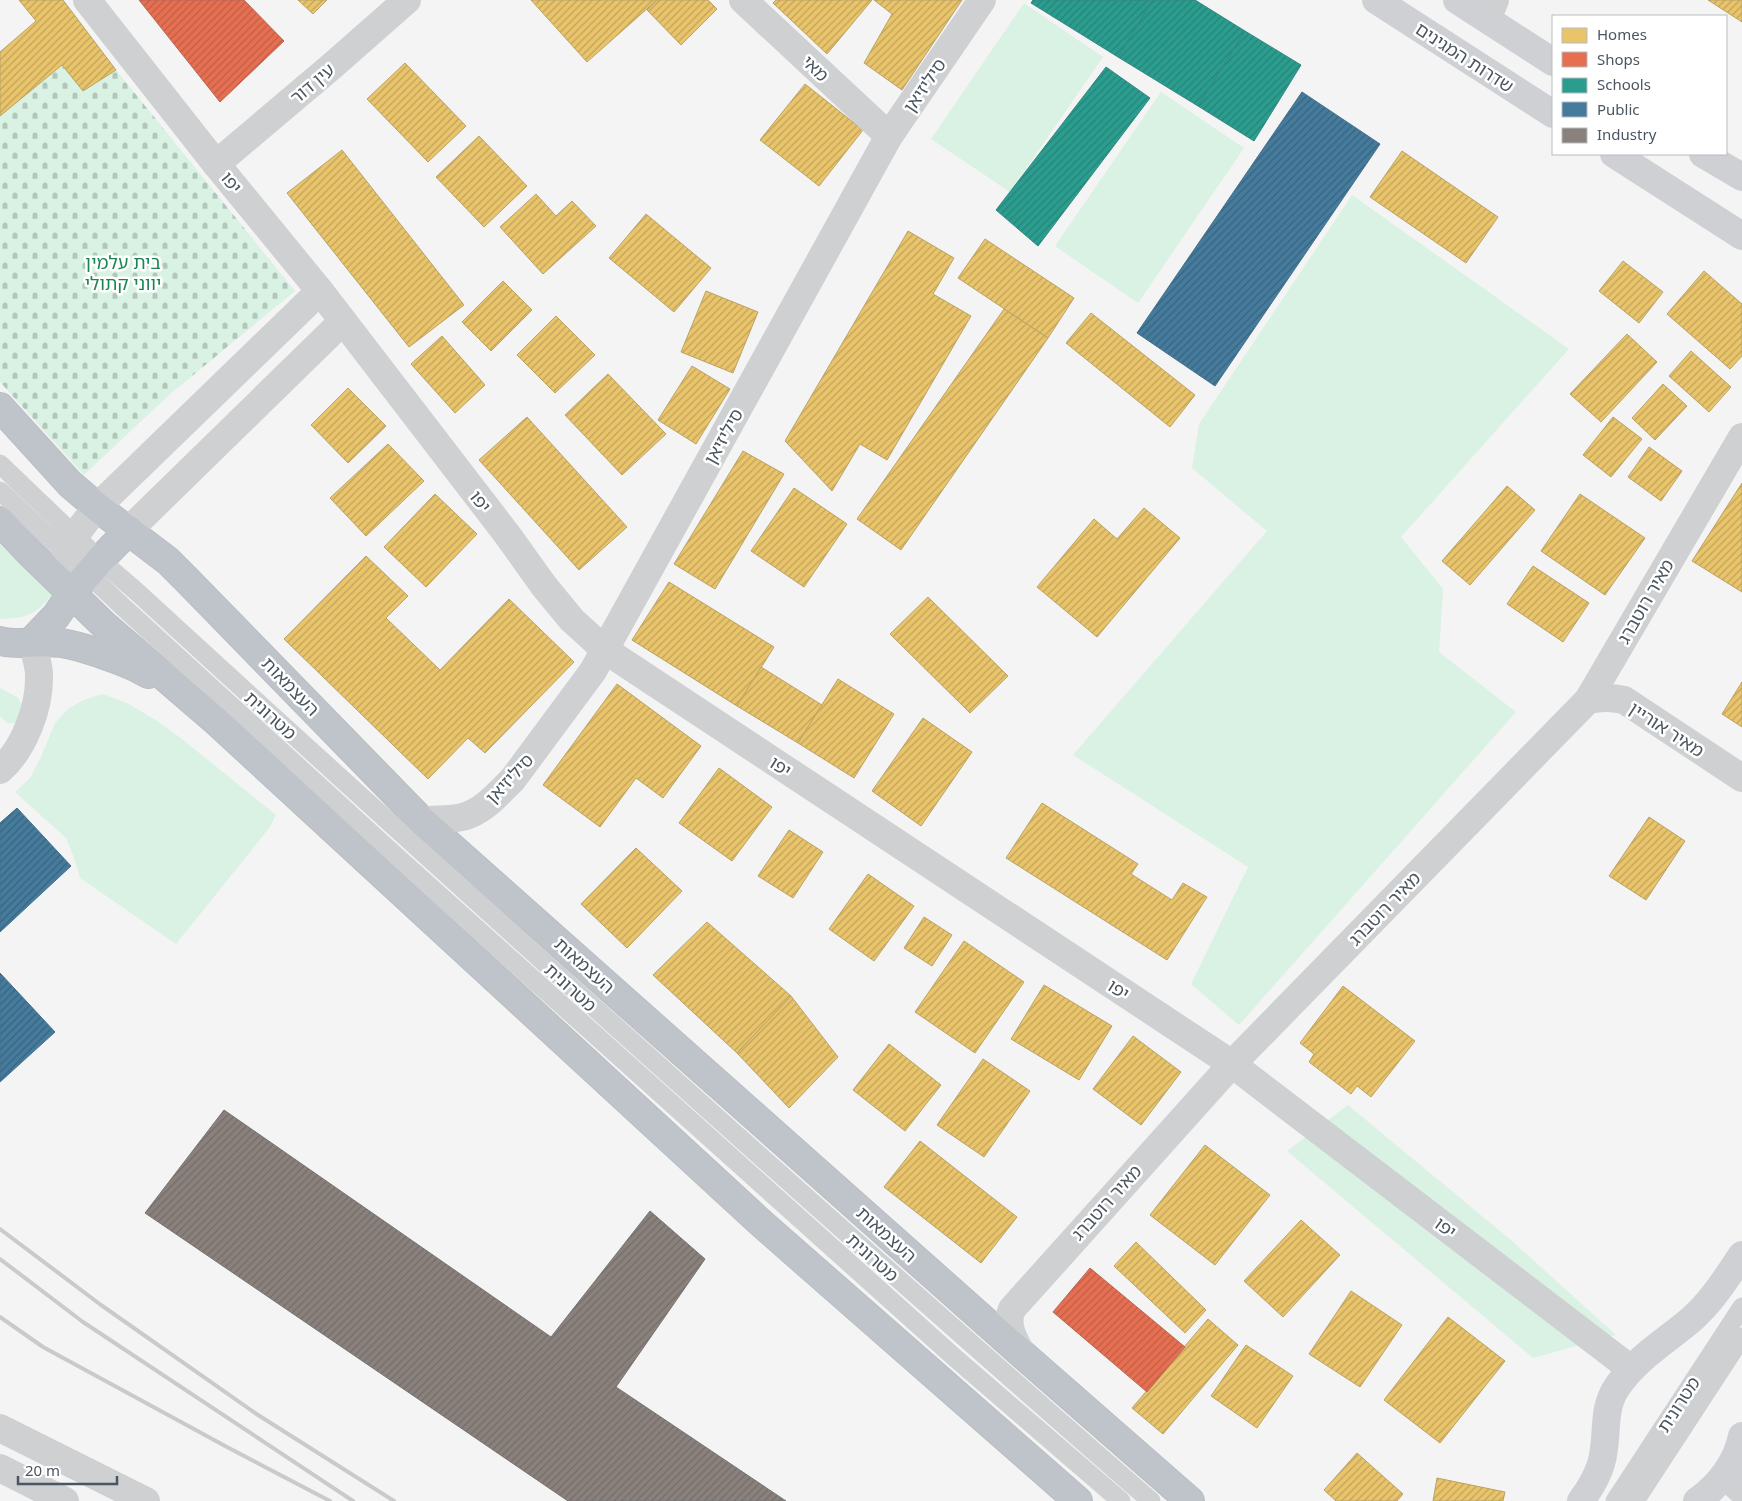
<svg xmlns="http://www.w3.org/2000/svg" width="1742" height="1501" font-family="'Noto Sans','Noto Sans Hebrew',sans-serif">
<defs>
<pattern id="cemetery-stones" width="16" height="16" patternUnits="userSpaceOnUse" patternTransform="scale(1.25)"><rect width="16" height="16" fill="#d9f2e3"/><path d="M2 7V4a2 2 0 0 1 4 0v3zM10 15v-3a2 2 0 0 1 4 0v3z" fill="#b2c7bb"/></pattern>
<pattern id="homes-hatch" width="6" height="6" patternUnits="userSpaceOnUse" patternTransform="scale(1.25)"><rect width="6" height="6" fill="#e9c46a"/><path d="M-1 1l2-2M0 6l6-6M5 7l2-2" fill="none" stroke="#bfa25b"/></pattern>
<pattern id="shops-hatch" width="6" height="6" patternUnits="userSpaceOnUse" patternTransform="scale(1.25)"><rect width="6" height="6" fill="#e76f51"/><path d="M-1 1l2-2M0 6l6-6M5 7l2-2" fill="none" stroke="#bd5e47"/></pattern>
<pattern id="schools-hatch" width="6" height="6" patternUnits="userSpaceOnUse" patternTransform="scale(1.25)"><rect width="6" height="6" fill="#2a9d8f"/><path d="M-1 1l2-2M0 6l6-6M5 7l2-2" fill="none" stroke="#268378"/></pattern>
<pattern id="public-hatch" width="6" height="6" patternUnits="userSpaceOnUse" patternTransform="scale(1.25)"><rect width="6" height="6" fill="#457b9d"/><path d="M-1 1l2-2M0 6l6-6M5 7l2-2" fill="none" stroke="#39637d"/></pattern>
<pattern id="industry-hatch" width="6" height="6" patternUnits="userSpaceOnUse" patternTransform="scale(1.25)"><rect width="6" height="6" fill="#8a817c"/><path d="M-1 1l2-2M0 6l6-6M5 7l2-2" fill="none" stroke="#736c69"/></pattern>
</defs>
<rect width="100%" height="100%" fill="#f4f4f4"/>
<!-- green -->
<g fill="#d9f2e3">
<polygon points="1024,3 1103,57 1010,192 931,139"/>
<polygon points="1161,92 1244,148 1138,303 1055,246"/>
<polygon points="1352,195 1569,349 1401,537 1443,589 1439,652 1516,712 1239,1025 1191,984 1248,867 1073,755 1267,531 1192,468 1199,424"/>
<path d="M0 535 55 591C36 614 30 618 0 619Z"/>
<polygon points="0,688 17,697 24,707 16,723 7,723 0,716"/>
<polygon points="103,694 129,704 157,721 182,739 276,815 270,827 176,944 80,878 73,855 66,838 15,792 30,778 41,757 55,723 69,708 86,699"/>
<polygon points="1348,1105 1512,1241 1616,1335 1533,1358 1287,1151"/>
</g>
<!-- cemetery -->
<polygon fill="url(#cemetery-stones)" points="62,65 83,91 116,70 295,291 169,395 84,475 0,382 0,116"/>
<!-- homes -->
<g fill="url(#homes-hatch)" stroke="#b9a367">
<polygon points="19,0 63,0 116,70 83,91 62,65 0,116 0,52 36,21"/>
<polygon points="298,0 327,0 313,14"/>
<polygon points="531,0 657,0 587,62"/>
<polygon points="657,0 708,0 717,9 681,45 647,10"/>
<polygon points="776,0 872,0 827,54 773,3"/>
<polygon points="874,0 962,0 902,90 864,63 892,14"/>
<polygon points="1708,0 1742,0 1742,22"/>
<polygon points="405,63 466,126 428,162 367,99"/>
<polygon points="805,84 863,130 819,186 760,140"/>
<polygon points="479,136 527,186 484,227 436,177"/>
<polygon points="342,150 464,305 409,347 287,193"/>
<polygon points="1402,151 1498,217 1466,263 1370,197"/>
<polygon points="536,194 556,216 572,201 596,226 543,274 500,227"/>
<polygon points="646,214 711,268 674,312 609,258"/>
<polygon points="908,231 954,258 933,294 971,316 887,460 860,444 832,491 785,441"/>
<polygon points="985,239 1074,298 1048,338 958,278"/>
<polygon points="1623,261 1663,292 1639,323 1599,291"/>
<polygon points="1704,271 1742,304 1742,356 1730,369 1667,314"/>
<polygon points="503,281 532,310 491,351 462,322"/>
<polygon points="706,291 758,312 733,373 681,352"/>
<polygon points="1004,309 1048,338 901,550 857,519"/>
<polygon points="1091,313 1195,395 1170,427 1066,343"/>
<polygon points="556,316 595,355 555,393 517,355"/>
<polygon points="1627,334 1657,362 1601,422 1570,394"/>
<polygon points="442,336 485,385 455,413 411,364"/>
<polygon points="1691,351 1731,387 1709,412 1669,376"/>
<polygon points="692,366 730,389 696,444 658,420"/>
<polygon points="608,374 666,434 622,475 565,415"/>
<polygon points="1663,384 1687,406 1655,440 1632,418"/>
<polygon points="348,388 386,426 348,463 311,425"/>
<polygon points="527,417 627,527 579,570 479,460"/>
<polygon points="1613,417 1642,439 1611,477 1583,455"/>
<polygon points="388,444 424,481 366,536 330,498"/>
<polygon points="1649,447 1682,471 1661,501 1628,477"/>
<polygon points="743,451 784,474 715,589 674,564"/>
<polygon points="1742,483 1742,592 1692,561"/>
<polygon points="1507,486 1535,510 1470,585 1442,561"/>
<polygon points="794,488 847,524 804,587 751,551"/>
<polygon points="435,494 477,534 426,587 384,547"/>
<polygon points="1580,494 1645,538 1605,595 1541,551"/>
<polygon points="1144,508 1180,538 1097,637 1037,587 1094,519 1117,539"/>
<polygon points="366,556 408,596 386,618 440,670 509,599 574,662 485,753 468,738 428,779 284,639"/>
<polygon points="1533,566 1589,603 1563,642 1507,604"/>
<polygon points="669,582 774,647 737,706 632,640"/>
<polygon points="928,597 1008,676 970,713 890,634"/>
<polygon points="761,667 822,705 798,743 737,706"/>
<polygon points="838,679 894,714 854,778 798,743"/>
<polygon points="1742,682 1742,727 1722,714"/>
<polygon points="617,684 701,746 663,798 636,778 600,827 543,785"/>
<polygon points="923,718 972,752 921,826 872,791"/>
<polygon points="719,768 772,807 732,861 679,823"/>
<polygon points="1042,803 1138,864 1131,874 1172,900 1183,883 1207,897 1167,960 1006,858"/>
<polygon points="1649,817 1685,841 1646,900 1609,876"/>
<polygon points="789,830 823,852 793,898 758,876"/>
<polygon points="636,848 682,891 627,948 581,904"/>
<polygon points="868,874 914,906 874,961 829,929"/>
<polygon points="924,917 952,935 932,966 904,948"/>
<polygon points="707,922 791,996 737,1053 653,975"/>
<polygon points="964,941 1024,982 975,1053 915,1012"/>
<polygon points="1044,985 1112,1026 1079,1080 1011,1039"/>
<polygon points="1343,986 1415,1041 1371,1097 1357,1086 1351,1094 1309,1062 1314,1054 1300,1043"/>
<polygon points="791,996 838,1057 789,1108 737,1053"/>
<polygon points="1133,1036 1181,1072 1141,1125 1093,1089"/>
<polygon points="889,1044 941,1085 905,1131 853,1090"/>
<polygon points="983,1059 1030,1091 984,1157 937,1125"/>
<polygon points="920,1141 1017,1217 981,1263 884,1187"/>
<polygon points="1205,1145 1270,1195 1215,1265 1150,1215"/>
<polygon points="1301,1220 1340,1255 1283,1317 1244,1281"/>
<polygon points="1136,1242 1206,1310 1185,1333 1114,1266"/>
<polygon points="1351,1291 1402,1325 1360,1387 1309,1354"/>
<polygon points="1448,1317 1505,1361 1440,1443 1384,1400"/>
<polygon points="1208,1319 1238,1345 1163,1434 1132,1408"/>
<polygon points="1246,1345 1293,1376 1257,1428 1211,1396"/>
<polygon points="1357,1453 1403,1494 1397,1501 1336,1501 1324,1490"/>
<polygon points="1437,1478 1505,1492 1503,1501 1433,1501"/>
</g>
<!-- shops -->
<g fill="url(#shops-hatch)" stroke="#b86856">
<polygon points="139,0 244,0 284,41 220,102"/>
<polygon points="1090,1268 1185,1347 1147,1392 1053,1312"/>
</g>
<!-- schools -->
<g fill="url(#schools-hatch)" stroke="#348881">
<polygon points="1033,0 1153,0 1118,57 1031,3"/>
<polygon points="1153,0 1195,0 1245,31 1198,106 1118,57"/>
<polygon points="1245,31 1301,65 1254,141 1198,106"/>
<polygon points="1106,67 1150,98 1038,246 996,210"/>
</g>
<!-- public -->
<g fill="url(#public-hatch)" stroke="#46708b">
<polygon points="1302,92 1380,144 1215,386 1137,333"/>
<polygon points="17,808 71,866 0,932 0,823"/>
<polygon points="0,973 55,1032 0,1082"/>
</g>
<!-- industry -->
<polygon fill="url(#industry-hatch)" stroke="#777474" points="224,1110 551,1337 650,1211 705,1259 616,1387 786,1501 568,1501 145,1213"/>
<g fill="none" stroke-linecap="round" stroke-linejoin="round">
<defs>
<g id="highway">
<polyline points="0,407 70,484 97,507 168,561 186,579 422,821 1022,1354 1190,1501"/>
<polyline points="0,521 30,553 103,624 217,722 761,1223 1078,1501"/>
<path d="M0 641C20 646 40 640 61 643 81 646 132 663 148 674"/>
<polyline points="32,641 56,616 71,594 100,560 129,530"/>
</g>
</defs>
<!-- highway casing -->
<use href="#highway" stroke="#b9bec3" stroke-width="30"/>
<!-- lane -->
<g stroke="#ced0d2" stroke-width="19">
<path d="M0 464 100 560 137 592C472 899 809 1203 1151 1501"/>
<polyline points="0,491 122,606 397,857 954,1357 1121,1501"/>
<polyline points="1615,1501 1742,1307"/>
<polyline points="1635,1501 1742,1337"/>
</g>
<!-- street -->
<g stroke="#ced0d2" stroke-width="28">
<polyline points="87,0 216,164 320,291 506,533 544,586 572,620 605,650 1232,1064 1631,1369"/>
<polyline points="743,0 889,136"/>
<polyline points="1487,19 1495,0"/>
<polyline points="216,164 332,66 407,0"/>
<polyline points="129,530 343,321"/>
<path d="M71 594C53 557 75 535 97 507L320 291"/>
<path d="M1588 700C1601 697 1611 697 1624 700L1742 778"/>
<path d="M0 770C24 749 40 707 39 675 39 664 34 652 32 641"/>
<path d="M422 821C435 819 450 820 462 817 482 813 499 793 513 779L593 671 889 136 982 0"/>
<path d="M1022 1354C1014 1340 1005 1325 1012 1309L1232 1064 1588 700 1742 437"/>
<polyline points="0,1428 146,1501"/>
<polyline points="0,1468 65,1501"/>
<polyline points="1725,1475 1742,1491"/>
</g>
<!-- secondary -->
<g stroke="#ced0d4" stroke-width="28">
<polyline points="1376,0 1553,114"/>
<polyline points="1457,0 1553,62"/>
<polyline points="1614,154 1742,236"/>
<polyline points="1703,154 1742,177"/>
<path d="M1581 1501C1589 1490 1597 1477 1601 1464 1609 1438 1601 1410 1617 1387 1636 1358 1668 1340 1693 1318 1713 1300 1727 1277 1742 1255"/>
<path d="M1697 1501C1719 1486 1737 1462 1742 1436"/>
</g>
<!-- highway -->
<use href="#highway" stroke="#bec4c9" stroke-width="28"/>
<!-- rail -->
<g stroke="#c9cacc" stroke-width="4">
<polyline points="0,1229 101,1305 258,1415 394,1501"/>
<polyline points="0,1259 83,1322 353,1501"/>
<polyline points="0,1317 43,1347 227,1447 330,1501"/>
</g>
</g>
<g text-anchor="middle" dominant-baseline="central" stroke-width="5" stroke-linejoin="round" paint-order="stroke">
<!-- street labels -->
<g font-size="18" fill="#4a5661" stroke="#fff">
<text transform="translate(1465 57) rotate(33)">שדרות המגינים</text>
<text transform="translate(816 68) rotate(43)">מאי</text>
<text transform="translate(312 83) rotate(-40)">עין דור</text>
<text transform="translate(924 85) rotate(-56)">סיליזיאן</text>
<text transform="translate(232 182) rotate(51)">יפו</text>
<text transform="translate(723 436) rotate(-61)">סיליזיאן</text>
<text transform="translate(481 501) rotate(52)">יפו</text>
<text transform="translate(1645 601) rotate(-60)">מאיר רוטברג</text>
<text transform="translate(291 686) rotate(46)">העצמאות</text>
<text transform="translate(271 715) rotate(42)">מטרונית</text>
<text transform="translate(1667 729) rotate(33)">מאיר אוריין</text>
<text transform="translate(781 766) rotate(33)">יפו</text>
<text transform="translate(509 778) rotate(-47)">סיליזיאן</text>
<text transform="translate(1384 908) rotate(-46)">מאיר רוטברג</text>
<text transform="translate(585 965) rotate(42)">העצמאות</text>
<text transform="translate(571 987) rotate(42)">מטרונית</text>
<text transform="translate(1119 989) rotate(33)">יפו</text>
<text transform="translate(1106 1202) rotate(-48)">מאיר רוטברג</text>
<text transform="translate(1446 1227) rotate(37)">יפו</text>
<text transform="translate(887 1234) rotate(42)">העצמאות</text>
<text transform="translate(873 1257) rotate(42)">מטרונית</text>
<text transform="translate(1678 1404) rotate(-57)">מטרונית</text>
</g>
<!-- park labels -->
<g font-size="18" fill="#17864f" stroke="#fff">
<text x="123" y="262">בית עלמין<tspan x="123" dy="21">יווני קתולי</tspan></text>
</g>
</g>
<!-- legend -->
<rect x="1552" y="15" width="175" height="140" fill="#ffffff" stroke="#b7bbc0"/>
<rect x="1562" y="28" width="25" height="15" fill="#e9c46a" stroke="#b7bbc0"/>
<text x="1597" y="40" font-size="15" fill="#4a5661">Homes</text>
<rect x="1562" y="52" width="25" height="15" fill="#e76f51" stroke="#b7bbc0"/>
<text x="1597" y="65" font-size="15" fill="#4a5661">Shops</text>
<rect x="1562" y="78" width="25" height="15" fill="#2a9d8f" stroke="#b7bbc0"/>
<text x="1597" y="90" font-size="15" fill="#4a5661">Schools</text>
<rect x="1562" y="102" width="25" height="15" fill="#457b9d" stroke="#b7bbc0"/>
<text x="1597" y="115" font-size="15" fill="#4a5661">Public</text>
<rect x="1562" y="128" width="25" height="15" fill="#8a817c" stroke="#b7bbc0"/>
<text x="1597" y="140" font-size="15" fill="#4a5661">Industry</text>
<!-- scale -->
<path d="M18 1476v8h99v-8" fill="none" stroke="#4a5661" stroke-width="2.5"/>
<text x="25" y="1476" font-size="15" fill="#4a5661" stroke="#ffffff" stroke-width="4" paint-order="stroke">20 m</text>
</svg>
